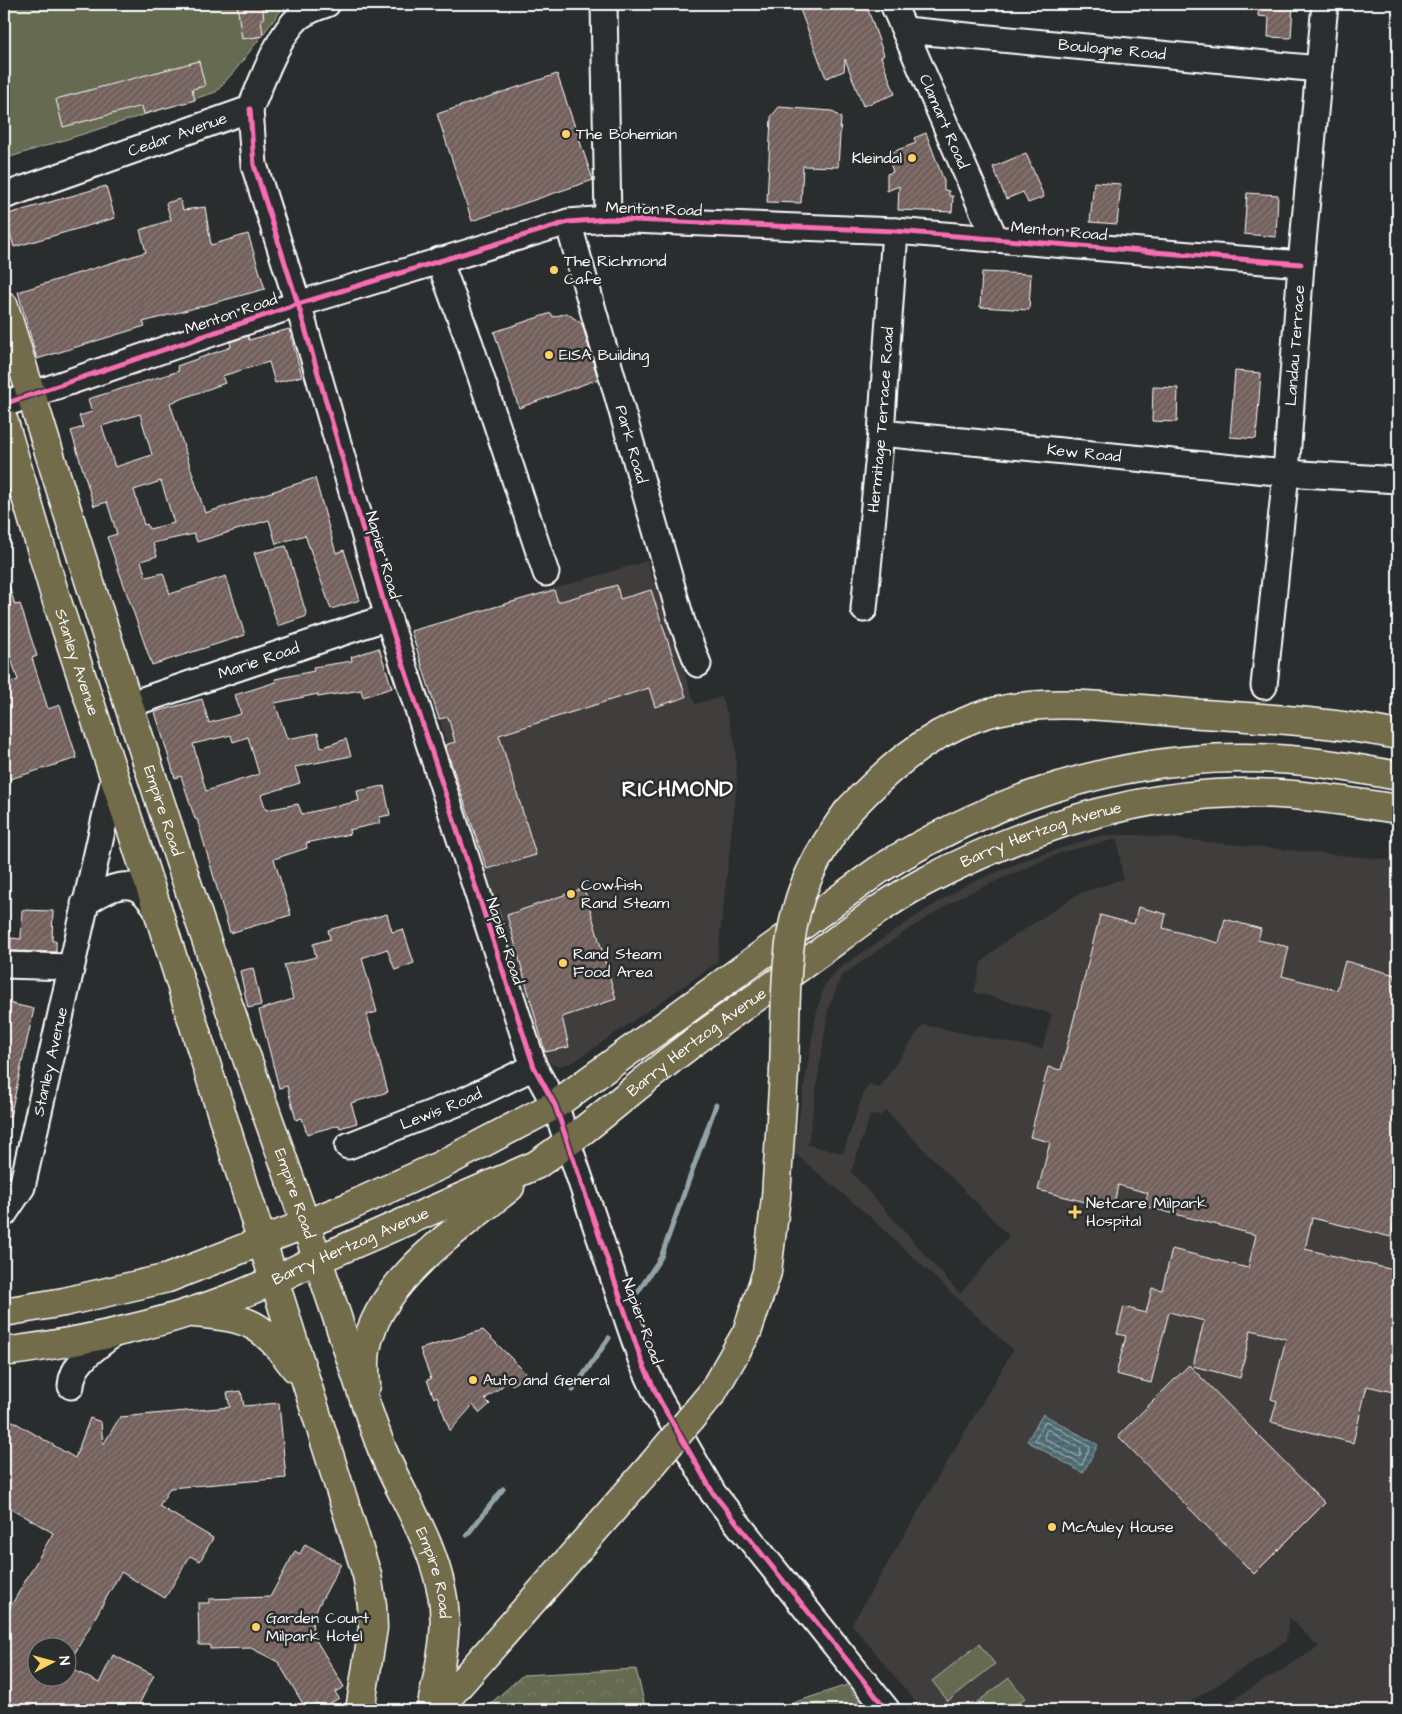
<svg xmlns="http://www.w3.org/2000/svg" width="1402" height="1714" font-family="'Architects Daughter',sans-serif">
<defs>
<pattern id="forest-crowns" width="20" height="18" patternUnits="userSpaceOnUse" patternTransform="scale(1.25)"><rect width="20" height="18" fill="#656b51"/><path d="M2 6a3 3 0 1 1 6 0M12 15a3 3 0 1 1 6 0" fill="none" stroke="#7c816b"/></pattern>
<pattern id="water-rules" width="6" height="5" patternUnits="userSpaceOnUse" patternTransform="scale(1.25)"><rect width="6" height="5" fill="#4b676f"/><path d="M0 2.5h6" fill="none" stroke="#667e85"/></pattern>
<pattern id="building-hatch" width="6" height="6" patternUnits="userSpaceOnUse" patternTransform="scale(1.25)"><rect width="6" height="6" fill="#73615c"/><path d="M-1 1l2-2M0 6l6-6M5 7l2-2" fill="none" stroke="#887974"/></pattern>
</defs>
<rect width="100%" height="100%" fill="#2a2d2e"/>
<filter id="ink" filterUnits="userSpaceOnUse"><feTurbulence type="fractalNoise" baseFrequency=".02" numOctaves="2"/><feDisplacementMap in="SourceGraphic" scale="10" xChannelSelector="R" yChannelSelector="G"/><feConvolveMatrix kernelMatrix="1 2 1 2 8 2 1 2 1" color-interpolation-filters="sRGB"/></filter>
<g filter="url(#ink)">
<!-- built -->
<g fill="#403d3c" fill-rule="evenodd">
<polygon points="647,561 695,704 722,697 735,742 737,782 717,963 575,1061 561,1066 546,1063 537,1051 421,657 411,631"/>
<path d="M1102 835H1139L1398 861V1020L1383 1016 1395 975 1345 961 1337 990 1282 976 1289 947 1258 940 1261 928 1225 920 1219 943 1163 928 1138 908 1134 924 1100 915 1061 1070 1048 1067 1030 1137 1050 1142 1038 1190 1113 1208 1118 1185 1148 1193 1145 1207 1256 1235 1248 1268 1172 1249 1162 1289 1176 1293 1171 1313 1204 1321 1239 1378 1251 1330 1286 1339 1271 1399 1277 1401 1271 1422 1353 1443 1367 1386 1393 1392 1398 1372V1710H1216L1319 1647 1289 1617 1286 1641 1178 1710H922L852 1624 1013 1350 868 1215 793 1152 816 1015 824 986 837 970 921 913 966 885 1028 859ZM1117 839 1123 879 1080 893 1002 944 981 963 974 992 1052 1014 1042 1049 923 1025 879 1088 869 1084 864 1092 843 1153 808 1145 828 1010 841 976 912 927 962 896 1062 852ZM886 1111 1009 1236 960 1294 851 1172 870 1115 879 1116Z"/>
<polygon points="1398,1206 1398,1271 1305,1249 1312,1218 1391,1237"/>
</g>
<!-- green -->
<g fill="#656b51" stroke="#b2b5a8">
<polygon points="4,4 286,4 237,68 216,92 4,159"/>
<polygon points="979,1644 995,1664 948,1701 932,1681"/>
<polygon points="1009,1678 1025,1698 1009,1710 967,1710"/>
</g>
<!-- forest -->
<g fill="url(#forest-crowns)" stroke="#b2b5a8">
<polygon points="636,1669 646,1710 483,1710 523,1675"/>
<polygon points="847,1685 867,1710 772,1710"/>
</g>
<!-- water -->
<polygon fill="url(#water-rules)" stroke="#93a4a9" points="1043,1414 1098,1445 1083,1473 1027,1441"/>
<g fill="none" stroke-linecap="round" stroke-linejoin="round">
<!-- shore -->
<g stroke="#b7c2c5" stroke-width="1">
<polygon points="1046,1421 1090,1447 1082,1465 1035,1440"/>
<polygon points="1049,1430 1081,1449 1080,1456 1077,1456 1044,1438 1046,1431"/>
</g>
<!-- stream -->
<g stroke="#93a4a9" stroke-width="5">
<polyline points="638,1292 661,1257 716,1105"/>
<polyline points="573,1390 609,1338"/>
<polyline points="467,1535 503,1489"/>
</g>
</g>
<!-- building -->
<g fill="url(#building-hatch)" stroke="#fff" fill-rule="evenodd">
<polygon points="237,4 262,4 264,19 261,19 263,36 242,39"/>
<polygon points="807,4 866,4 884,55 881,57 895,94 863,106 845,59 844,71 826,78 799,7"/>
<polygon points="1259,4 1293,5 1291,38 1268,37 1269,17 1258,16"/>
<polygon points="199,61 205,86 192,89 195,100 144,114 142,106 63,127 56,99"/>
<polygon points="557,74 593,180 472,221 437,114"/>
<polygon points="779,107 832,111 841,118 838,167 803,166 801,203 767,202 771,117"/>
<polygon points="926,133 944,181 944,190 949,191 949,196 953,196 952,212 898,210 899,186 887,191 887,174 893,172 887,154 916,143 914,138"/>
<polygon points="1026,153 1044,197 1028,203 1023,192 1006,199 993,167"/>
<polygon points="1094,182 1121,184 1117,224 1090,222"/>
<polygon points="106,186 115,218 14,247 5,215"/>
<polygon points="1247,193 1278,195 1276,237 1244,234"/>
<polygon points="180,199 183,210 205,207 211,245 248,234 265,289 143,322 145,326 37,359 18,292 146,252 140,230 171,220 166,203"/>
<polygon points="982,272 1031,274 1029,310 980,307"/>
<polygon points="551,313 553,317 567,313 582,324 598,379 519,408 494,332"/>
<path d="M289 329 302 376 275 383 269 362 222 376 225 383 170 403 205 513 315 478 336 553 344 550 360 600 331 609 305 535 276 544 269 520 197 542 194 534 153 543 157 556 141 561 146 577 163 573 170 594 226 576 245 635 152 665 107 537 117 534 107 502 94 506 71 431 83 427 79 416 92 412 88 399 179 371 177 366 231 347 230 342 248 336 249 340ZM140 414 152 455 115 467 102 426ZM161 481 174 523 149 529 147 524 144 525 134 490Z"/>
<polygon points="1235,371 1261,373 1256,439 1230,437"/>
<polygon points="1153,387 1178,388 1177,422 1152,421"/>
<polygon points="286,546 307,616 278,626 254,553"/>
<polygon points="4,579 7,579 15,605 20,604 37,656 32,658 48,709 60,705 77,758 4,781 4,685 18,680 4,637"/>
<polygon points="617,585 620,599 651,590 686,697 655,707 649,688 499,735 536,855 487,869 445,745 455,742 448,717 439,719 411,631 554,590 558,602"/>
<path d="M379 648 392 688 363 697 361 690 318 697V694L275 703 287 739 318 733 321 748 346 739 351 756 295 767 300 783 261 795 266 810 298 804 302 814 359 801 357 791 384 786 390 815 379 817 380 823 349 830 350 834 306 843 307 848 274 859 291 915 230 933 197 819H195L181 776 175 778 155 712 202 699 209 723 241 714 235 695 276 682 275 679 314 671 313 667 352 661 351 657ZM231 735 233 742 248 737 259 774 206 791 193 744Z"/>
<polygon points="584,888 616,999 562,1017 569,1047 545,1052 507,915"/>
<polygon points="1138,907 1166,914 1163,928 1219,943 1225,919 1261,929 1258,940 1289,947 1282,976 1337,990 1345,961 1395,975 1392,985 1398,986 1398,1206 1391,1237 1312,1218 1305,1249 1398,1271 1398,1372 1393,1392 1367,1386 1353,1443 1271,1422 1277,1401 1271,1399 1286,1339 1251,1330 1240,1378 1193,1366 1204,1321 1169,1312 1151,1383 1116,1374 1126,1336 1117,1334 1124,1307 1146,1313 1152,1288 1162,1290 1172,1249 1248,1268 1256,1235 1144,1206 1148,1193 1118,1185 1113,1209 1038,1190 1050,1142 1030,1137 1048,1067 1061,1070 1100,915 1134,924"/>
<polygon points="22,910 53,911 52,941 56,941 56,952 11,951 11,938 21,939"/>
<polygon points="387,914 392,932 403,929 414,963 395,970 387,949 362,958 377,1012 367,1015 388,1092 351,1103 357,1123 340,1128 339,1125 307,1134 302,1118 296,1120 287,1086 279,1088 259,1010 293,999 284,965 316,957 313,944 330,939 328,930"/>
<polygon points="253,968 261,1005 248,1008 240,971"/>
<polygon points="4,1002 34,1009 10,1117 4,1116"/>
<polygon points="483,1330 527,1374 512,1385 509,1381 485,1399 490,1404 480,1413 473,1405 450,1431 437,1396 434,1398 427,1380 431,1379 420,1349"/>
<polygon points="1189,1365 1325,1503 1254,1574 1118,1436"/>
<polygon points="241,1391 244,1406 279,1403 286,1478 170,1488 159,1506 213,1538 200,1561 190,1556 165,1598 121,1572 68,1665 68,1646 38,1646 38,1676 68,1676 68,1667 99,1683 113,1655 154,1675 136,1710 4,1710 4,1618 53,1533 4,1504 4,1416 75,1458 90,1418 101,1422 103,1445 120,1417 230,1407 227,1393"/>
<polygon points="305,1544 341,1564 312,1618 313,1635 344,1687 335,1692 339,1698 321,1709 317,1703 306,1709 278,1662 251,1648 210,1649 210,1645 199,1645 198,1603 209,1603 209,1599 270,1597 295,1551 300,1554"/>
</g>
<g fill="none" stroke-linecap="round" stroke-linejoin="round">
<defs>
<g id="minor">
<polyline points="604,4 608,219"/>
<path id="s1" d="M893 4 995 239"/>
<path id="s2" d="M905 30 1319 69"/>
<polyline points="250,109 254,165 298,304 388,617 534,1067 555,1105 642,1362 659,1399 713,1493 887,1710"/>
<path id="s3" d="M4 196 250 109C262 82 277 37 299 17 307 11 318 7 327 4"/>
<path id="s4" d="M568 222 682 622 698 664"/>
<polyline points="439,260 470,344 546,573"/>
<polyline points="4,404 298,304 568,222 608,219 895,231 1301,264"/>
<path id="s5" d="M881 433 1286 473 1398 480"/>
<path id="s6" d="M864 609 881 433 895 231"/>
<path id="s7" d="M1264 686 1286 473 1301 264 1325 4"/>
<path id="s8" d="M128 705 388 617"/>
<path d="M84 904C99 894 122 878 140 890 147 895 152 903 157 908"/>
<polyline points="4,965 70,967"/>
<path id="s9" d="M348 1146 465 1100 534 1067"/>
<path id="s10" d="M4 1214 22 1187 114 778"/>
<path d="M71 1386C72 1361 99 1346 116 1332"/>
</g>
<g id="major">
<path id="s11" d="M4 306C91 590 180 874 281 1154 301 1210 320 1266 339 1323 353 1365 366 1408 382 1449 403 1500 431 1537 442 1593 450 1632 438 1672 431 1710"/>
<path id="s12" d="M4 422 54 592 157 908 367 1575 372 1605 373 1628 360 1710"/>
<path d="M848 811C885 772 923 737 974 718 1037 694 1122 708 1188 713 1258 718 1330 721 1398 735"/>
<path d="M4 1312 64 1302 168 1278 346 1208 441 1165 555 1105 880 869C987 802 1109 759 1237 758 1291 757 1345 766 1398 776"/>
<path d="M194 1313C251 1318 261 1323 295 1368"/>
<path id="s13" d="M4 1352C105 1339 210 1314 301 1267L536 1165C589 1130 635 1086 686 1048 723 1019 763 993 801 966 841 938 879 906 922 883 1020 831 1126 795 1238 793 1292 792 1345 801 1398 809"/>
<path d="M366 1385C365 1374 364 1362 366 1350 377 1281 459 1229 510 1187"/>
<polyline points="712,1393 747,1332 767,1272 776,1197 784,1072"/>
<polyline points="437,1710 651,1466"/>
</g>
</defs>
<!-- minor casing -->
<use href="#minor" stroke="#fff" stroke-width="29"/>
<!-- major casing -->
<use href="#major" stroke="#fff" stroke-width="31"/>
<!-- minor -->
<use href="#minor" stroke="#2a2d2e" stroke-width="25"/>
<!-- major -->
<use href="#major" stroke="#736c4b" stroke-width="28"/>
<defs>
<g id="major-bridge">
<path d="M784 1072C786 1016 783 950 800 898 811 865 828 838 848 811"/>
<polyline points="651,1466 712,1393"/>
</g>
</defs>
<!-- major-bridge casing -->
<use href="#major-bridge" stroke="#fff" stroke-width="31" stroke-linecap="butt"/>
<!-- major-bridge -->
<use href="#major-bridge" stroke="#736c4b" stroke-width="28"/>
<defs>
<g id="cycleway">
<polyline points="250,109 254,165 298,304 388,617 534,1067 555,1105 642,1362 659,1399 713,1493 887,1710"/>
<polyline points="4,404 298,304 568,222 608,219 895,231 1301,264"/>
</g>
</defs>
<!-- cycleway casing -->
<use href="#cycleway" stroke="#2a2d2e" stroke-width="8"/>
<!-- cycleway -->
<use href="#cycleway" stroke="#f96db3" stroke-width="5"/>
</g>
</g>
<!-- markers -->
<g fill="#ffd166" stroke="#2a2d2e" stroke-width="2">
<circle cx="566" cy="134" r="5"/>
<circle cx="912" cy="158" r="5"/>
<circle cx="554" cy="270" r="5"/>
<circle cx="549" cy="355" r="5"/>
<circle cx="571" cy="894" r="5"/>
<circle cx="563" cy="963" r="5"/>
<path d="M1072.5 1204.5h5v5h5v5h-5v5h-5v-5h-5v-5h5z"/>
<circle cx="473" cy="1380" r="5"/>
<circle cx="1052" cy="1527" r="5"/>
<circle cx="256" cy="1627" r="5"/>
</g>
<g text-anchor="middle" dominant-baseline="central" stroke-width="5" stroke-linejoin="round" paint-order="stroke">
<!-- street labels -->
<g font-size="16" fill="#fff" stroke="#2a2d2e">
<text stroke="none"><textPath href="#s2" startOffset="208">Boulogne Road</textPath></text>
<text stroke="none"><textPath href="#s1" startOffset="128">Clamart Road</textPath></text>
<text stroke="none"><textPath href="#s3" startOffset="184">Cedar Avenue</textPath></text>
<text transform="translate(654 209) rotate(2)">Menton Road</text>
<text transform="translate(1059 231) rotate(5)">Menton Road</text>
<text transform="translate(231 314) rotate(-19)">Menton Road</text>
<text stroke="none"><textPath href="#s7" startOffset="342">Landau Terrace</textPath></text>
<text stroke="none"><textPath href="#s6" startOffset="190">Hermitage Terrace Road</textPath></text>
<text stroke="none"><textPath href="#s4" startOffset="231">Park Road</textPath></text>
<text stroke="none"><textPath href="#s5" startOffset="204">Kew Road</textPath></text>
<text transform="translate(383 555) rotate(74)">Napier Road</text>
<text stroke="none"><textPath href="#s8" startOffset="138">Marie Road</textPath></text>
<text stroke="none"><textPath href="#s12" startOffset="251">Stanley Avenue</textPath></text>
<text stroke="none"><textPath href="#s11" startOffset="529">Empire Road</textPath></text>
<text stroke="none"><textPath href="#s13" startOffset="1174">Barry Hertzog Avenue</textPath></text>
<text transform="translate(505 941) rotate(72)">Napier Road</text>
<text stroke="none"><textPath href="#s13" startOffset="769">Barry Hertzog Avenue</textPath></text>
<text stroke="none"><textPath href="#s10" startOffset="161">Stanley Avenue</textPath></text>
<text stroke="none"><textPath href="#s9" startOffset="100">Lewis Road</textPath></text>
<text stroke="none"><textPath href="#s11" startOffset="934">Empire Road</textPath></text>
<text stroke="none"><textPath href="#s13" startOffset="364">Barry Hertzog Avenue</textPath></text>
<text transform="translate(642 1321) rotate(70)">Napier Road</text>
<text stroke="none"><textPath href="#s11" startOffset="1339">Empire Road</textPath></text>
</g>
<!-- poi labels -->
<g font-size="16" fill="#fff" stroke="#2a2d2e" text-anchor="start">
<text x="576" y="134">The Bohemian</text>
<text x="902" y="158" text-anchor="end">Kleindal</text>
<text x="564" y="261">The Richmond<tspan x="564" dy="18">Cafe</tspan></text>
<text x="559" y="355">EISA Building</text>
<text x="581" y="885">Cowfish<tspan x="581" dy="18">Rand Steam</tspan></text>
<text x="573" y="954">Rand Steam<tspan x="573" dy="18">Food Area</tspan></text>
<text x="1086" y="1203">Netcare Milpark<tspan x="1086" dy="18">Hospital</tspan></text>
<text x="483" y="1380">Auto and General</text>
<text x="1062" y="1527">McAuley House</text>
<text x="266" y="1618">Garden Court<tspan x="266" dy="18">Milpark Hotel</tspan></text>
</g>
<!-- district labels -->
<g font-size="21" font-weight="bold" letter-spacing="1" fill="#fff" stroke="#2a2d2e">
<text x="678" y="789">RICHMOND</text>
</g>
</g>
<!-- margin -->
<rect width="1402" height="1714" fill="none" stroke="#2a2d2e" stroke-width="20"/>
<rect x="10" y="10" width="1382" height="1694" fill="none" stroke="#fff" stroke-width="2" filter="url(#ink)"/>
<!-- north arrow -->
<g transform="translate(52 1662) rotate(84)"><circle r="24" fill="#2a2d2e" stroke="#7f8182"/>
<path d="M0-4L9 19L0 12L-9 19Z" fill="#ffd166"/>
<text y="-8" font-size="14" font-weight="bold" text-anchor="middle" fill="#ffffff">N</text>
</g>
</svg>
